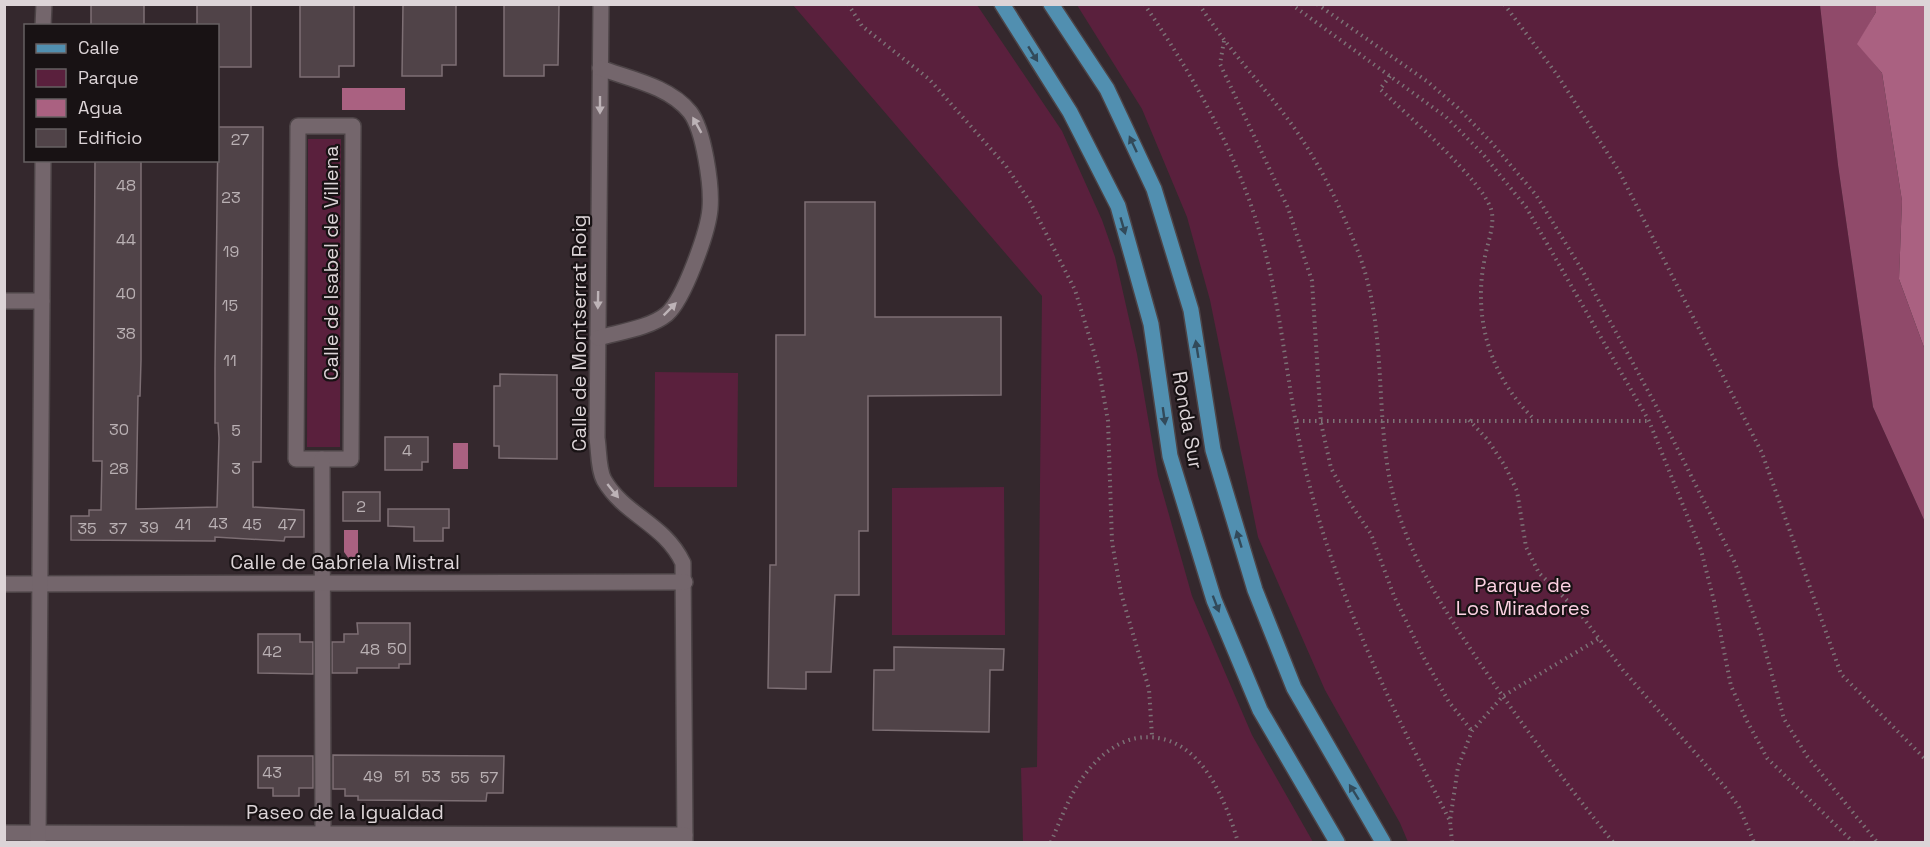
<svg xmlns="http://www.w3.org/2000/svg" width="1930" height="847" font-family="'Space Grotesk',sans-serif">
<rect width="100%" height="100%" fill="#34282d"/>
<!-- green -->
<g fill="#5a203d">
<polygon points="793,5 977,5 1062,131 1102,220 1115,257 1137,354 1158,476 1192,596 1252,735 1313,842 1023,842 1021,768 1037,767 1042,296"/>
<polygon points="1077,5 1820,5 1838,165 1873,407 1925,522 1925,842 1408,842 1400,823 1325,690 1258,537 1210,300 1187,217 1142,109"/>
<polygon points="308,139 341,139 340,447 307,447"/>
<polygon points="655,372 738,373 737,487 654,487"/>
<polygon points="1004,487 1005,635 892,635 892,488"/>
</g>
<!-- forest -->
<polygon fill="#904a6a" points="1820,5 1876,5 1876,12 1858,44 1882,73 1902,201 1899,279 1925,350 1925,522 1873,407 1838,165"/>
<!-- water -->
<g fill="#aa6181">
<polygon points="1876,5 1925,5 1925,350 1899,279 1902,201 1882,73 1857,44 1876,12"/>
<rect x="342" y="88" width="63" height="22"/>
<rect x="453" y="443" width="15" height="26"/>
<polygon points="344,530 358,530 358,559 349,559 344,552"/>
</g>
<!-- building -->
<g fill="#504348" stroke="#7d6f74" stroke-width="1.5">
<rect x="91" y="4" width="53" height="22"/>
<polygon points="197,4 251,4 251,67 218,67 218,26 197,26"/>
<polygon points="300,4 354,4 354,66 339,66 339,77 300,77"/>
<polygon points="403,4 456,4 456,65 442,65 442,76 402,76"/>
<polygon points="504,4 559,4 558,65 544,65 544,76 504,76"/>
<polygon points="218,127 263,127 261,462 253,462 253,507 304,510 304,537 285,537 284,541 215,537 215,541 71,540 71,516 89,516 89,510 101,510 102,461 93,461 95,160 141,160 141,360 140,396 138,396 136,509 217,507 219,438 218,423 215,423 215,368"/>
<polygon points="805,202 875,202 875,317 1001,317 1001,395 868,396 868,531 859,531 859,595 835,595 831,672 806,672 806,689 768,688 770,565 776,565 776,335 805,335"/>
<polygon points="500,374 557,375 557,459 499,458 499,446 494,446 494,386 500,386"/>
<polygon points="385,437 428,437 428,462 422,462 422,470 385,470"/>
<rect x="343" y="492" width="37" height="29"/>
<polygon points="388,509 449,509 449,528 443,528 443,541 414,541 414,527 388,526"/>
<polygon points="357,623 410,623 410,664 399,664 399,668 357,668 357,673 332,673 332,642 344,642 344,634 358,634"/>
<polygon points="258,634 300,634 300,642 313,642 313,674 258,673"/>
<polygon points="894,647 1004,649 1003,670 990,670 989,732 873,730 874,670 894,670"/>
<polygon points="333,755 504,756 503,793 487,793 486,801 358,800 358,796 345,796 345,789 333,789"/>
<polygon points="258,756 313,756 313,788 299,788 299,796 273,796 273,788 258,788"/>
</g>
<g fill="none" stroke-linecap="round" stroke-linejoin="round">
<defs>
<g id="minor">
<path d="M601 4 597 438C599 450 598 469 604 480 625 516 664 523 683 563L685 842"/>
<polyline points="43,26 44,4"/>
<polygon points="298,126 353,126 351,459 296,459"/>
<polyline points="4,301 42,301"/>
<path d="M598 338C619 332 650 328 667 314 684 299 708 232 710 209 712 186 704 130 690 112 669 86 630 79 600 68"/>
<polyline points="322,459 323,842"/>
<polyline points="4,584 685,582"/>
<polyline points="4,833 685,835"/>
<polyline points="38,842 43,160"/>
</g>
<g id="major">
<polyline points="1002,4 1070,112 1118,206 1151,324 1170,456 1214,600 1260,710 1337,842"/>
<polyline points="1051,4 1107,89 1154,189 1191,310 1213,450 1255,590 1294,688 1383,842"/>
</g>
</defs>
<!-- minor casing -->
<use href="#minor" stroke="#4d4447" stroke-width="18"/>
<!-- major casing -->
<use href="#major" stroke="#4d4447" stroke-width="18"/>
<!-- path -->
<g stroke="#7c7276" stroke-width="4" stroke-dasharray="1.5 4.5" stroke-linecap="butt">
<polyline points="848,4 862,26 929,79 1006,166 1030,202 1075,290 1098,365 1108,421 1112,542 1121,593 1149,689 1152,736"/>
<path d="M1144 4C1196 79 1242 162 1265 251 1285 329 1289 410 1310 487 1340 604 1395 714 1450 821"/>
<path d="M1199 4C1225 45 1258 80 1287 118 1317 158 1339 203 1357 249 1387 324 1375 404 1390 481 1404 551 1445 611 1484 669 1525 729 1568 786 1613 842"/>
<polyline points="1291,4 1446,117 1482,153 1526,207 1649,421 1701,550 1714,601 1731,686 1747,721 1767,758 1853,842"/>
<polyline points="1317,4 1428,82 1458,108 1491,142 1536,195 1582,270 1653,400 1735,563 1761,635 1784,719 1807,756 1877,842"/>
<polyline points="1504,4 1558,76 1619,171 1762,453 1841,674 1926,760"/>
<polyline points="1224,41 1220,64 1288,208 1312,281 1321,423 1331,468 1350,503 1371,534 1394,596 1424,658 1449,702 1472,731"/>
<path d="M1390 76 1380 89C1406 114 1481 179 1491 209 1496 225 1486 246 1484 262 1473 322 1492 379 1535 420"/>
<polyline points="1469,420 1487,439 1505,466 1517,491 1526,547 1539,573 1578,611 1623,670 1725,787 1739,807 1754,842"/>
<polyline points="1297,421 1649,421"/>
<path d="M1051 842C1060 821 1069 796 1083 777 1096 759 1115 742 1137 738 1197 729 1224 795 1238 842"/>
<polyline points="1452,842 1450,821 1458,767 1472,731 1503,696 1600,638"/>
</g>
<!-- minor -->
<use href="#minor" stroke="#74666c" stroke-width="15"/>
<!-- major -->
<use href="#major" stroke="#518fb0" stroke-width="15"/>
</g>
<!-- one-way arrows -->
<defs><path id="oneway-solid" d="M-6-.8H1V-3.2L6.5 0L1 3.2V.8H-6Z" transform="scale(1.5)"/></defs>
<g fill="#324a5a">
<use href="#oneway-solid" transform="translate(1033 54) rotate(58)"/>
<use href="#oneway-solid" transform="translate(1133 144) rotate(-115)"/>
<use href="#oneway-solid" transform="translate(1123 226) rotate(74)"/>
<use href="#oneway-solid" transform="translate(1197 349) rotate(-99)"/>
<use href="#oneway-solid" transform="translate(1164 416) rotate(82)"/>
<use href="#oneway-solid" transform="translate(1239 539) rotate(-107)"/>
<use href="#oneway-solid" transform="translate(1216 604) rotate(69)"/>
<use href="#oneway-solid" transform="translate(1354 792) rotate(-122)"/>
</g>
<g fill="#bdb3b7">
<use href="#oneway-solid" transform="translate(600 105) rotate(90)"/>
<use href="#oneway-solid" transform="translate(697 125) rotate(-119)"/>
<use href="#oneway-solid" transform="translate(598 300) rotate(91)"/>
<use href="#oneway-solid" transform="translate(670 309) rotate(-45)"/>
<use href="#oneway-solid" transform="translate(613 491) rotate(51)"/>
</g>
<g text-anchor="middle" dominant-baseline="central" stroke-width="4.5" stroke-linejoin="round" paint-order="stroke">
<!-- number labels -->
<g font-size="16" fill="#b9b0b3">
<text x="240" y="139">27</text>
<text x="126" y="185">48</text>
<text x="231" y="197">23</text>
<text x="126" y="239">44</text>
<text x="231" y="251">19</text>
<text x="126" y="293">40</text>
<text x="230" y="305">15</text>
<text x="126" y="333">38</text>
<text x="230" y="360">11</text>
<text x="119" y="429">30</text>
<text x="236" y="430">5</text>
<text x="407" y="450">4</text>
<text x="119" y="468">28</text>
<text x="236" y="468">3</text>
<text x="361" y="506">2</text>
<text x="218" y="523">43</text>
<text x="183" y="524">41</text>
<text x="252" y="524">45</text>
<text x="287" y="524">47</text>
<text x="149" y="527">39</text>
<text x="87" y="528">35</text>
<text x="118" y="528">37</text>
<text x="397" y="648">50</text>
<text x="370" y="649">48</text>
<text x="272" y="651">42</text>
<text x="272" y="772">43</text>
<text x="373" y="776">49</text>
<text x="402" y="776">51</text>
<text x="431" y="776">53</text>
<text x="460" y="777">55</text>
<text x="489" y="777">57</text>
</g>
<!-- street labels -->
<g font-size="20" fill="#dcd4d7" stroke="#181214">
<text transform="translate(331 263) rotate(-90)">Calle de Isabel de Villena</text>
<text transform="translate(579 333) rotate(-90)">Calle de Montserrat Roig</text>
<text transform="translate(1188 420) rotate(80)">Ronda Sur</text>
<text x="345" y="562">Calle de Gabriela Mistral</text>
<text x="345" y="812">Paseo de la Igualdad</text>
</g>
<!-- park labels -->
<g font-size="20" fill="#fcd1e2" stroke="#181214">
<text x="1523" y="585">Parque de<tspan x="1523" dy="23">Los Miradores</tspan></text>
</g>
</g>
<!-- border -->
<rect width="1930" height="847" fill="none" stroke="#dcd4d7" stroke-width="12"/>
<!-- legend -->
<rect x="24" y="24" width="195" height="138" fill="#181214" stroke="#666062" stroke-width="1.5"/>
<rect x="36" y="44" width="30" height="9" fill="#518fb0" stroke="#666062" stroke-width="1.5"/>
<text x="78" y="54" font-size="18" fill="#dcd4d7">Calle</text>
<rect x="36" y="69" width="30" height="18" fill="#5a203d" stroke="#666062" stroke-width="1.5"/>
<text x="78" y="84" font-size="18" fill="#dcd4d7">Parque</text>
<rect x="36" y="99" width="30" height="18" fill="#aa6181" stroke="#666062" stroke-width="1.5"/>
<text x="78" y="114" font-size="18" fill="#dcd4d7">Agua</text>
<rect x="36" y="129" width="30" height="18" fill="#504348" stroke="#666062" stroke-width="1.5"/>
<text x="78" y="144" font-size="18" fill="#dcd4d7">Edificio</text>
</svg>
